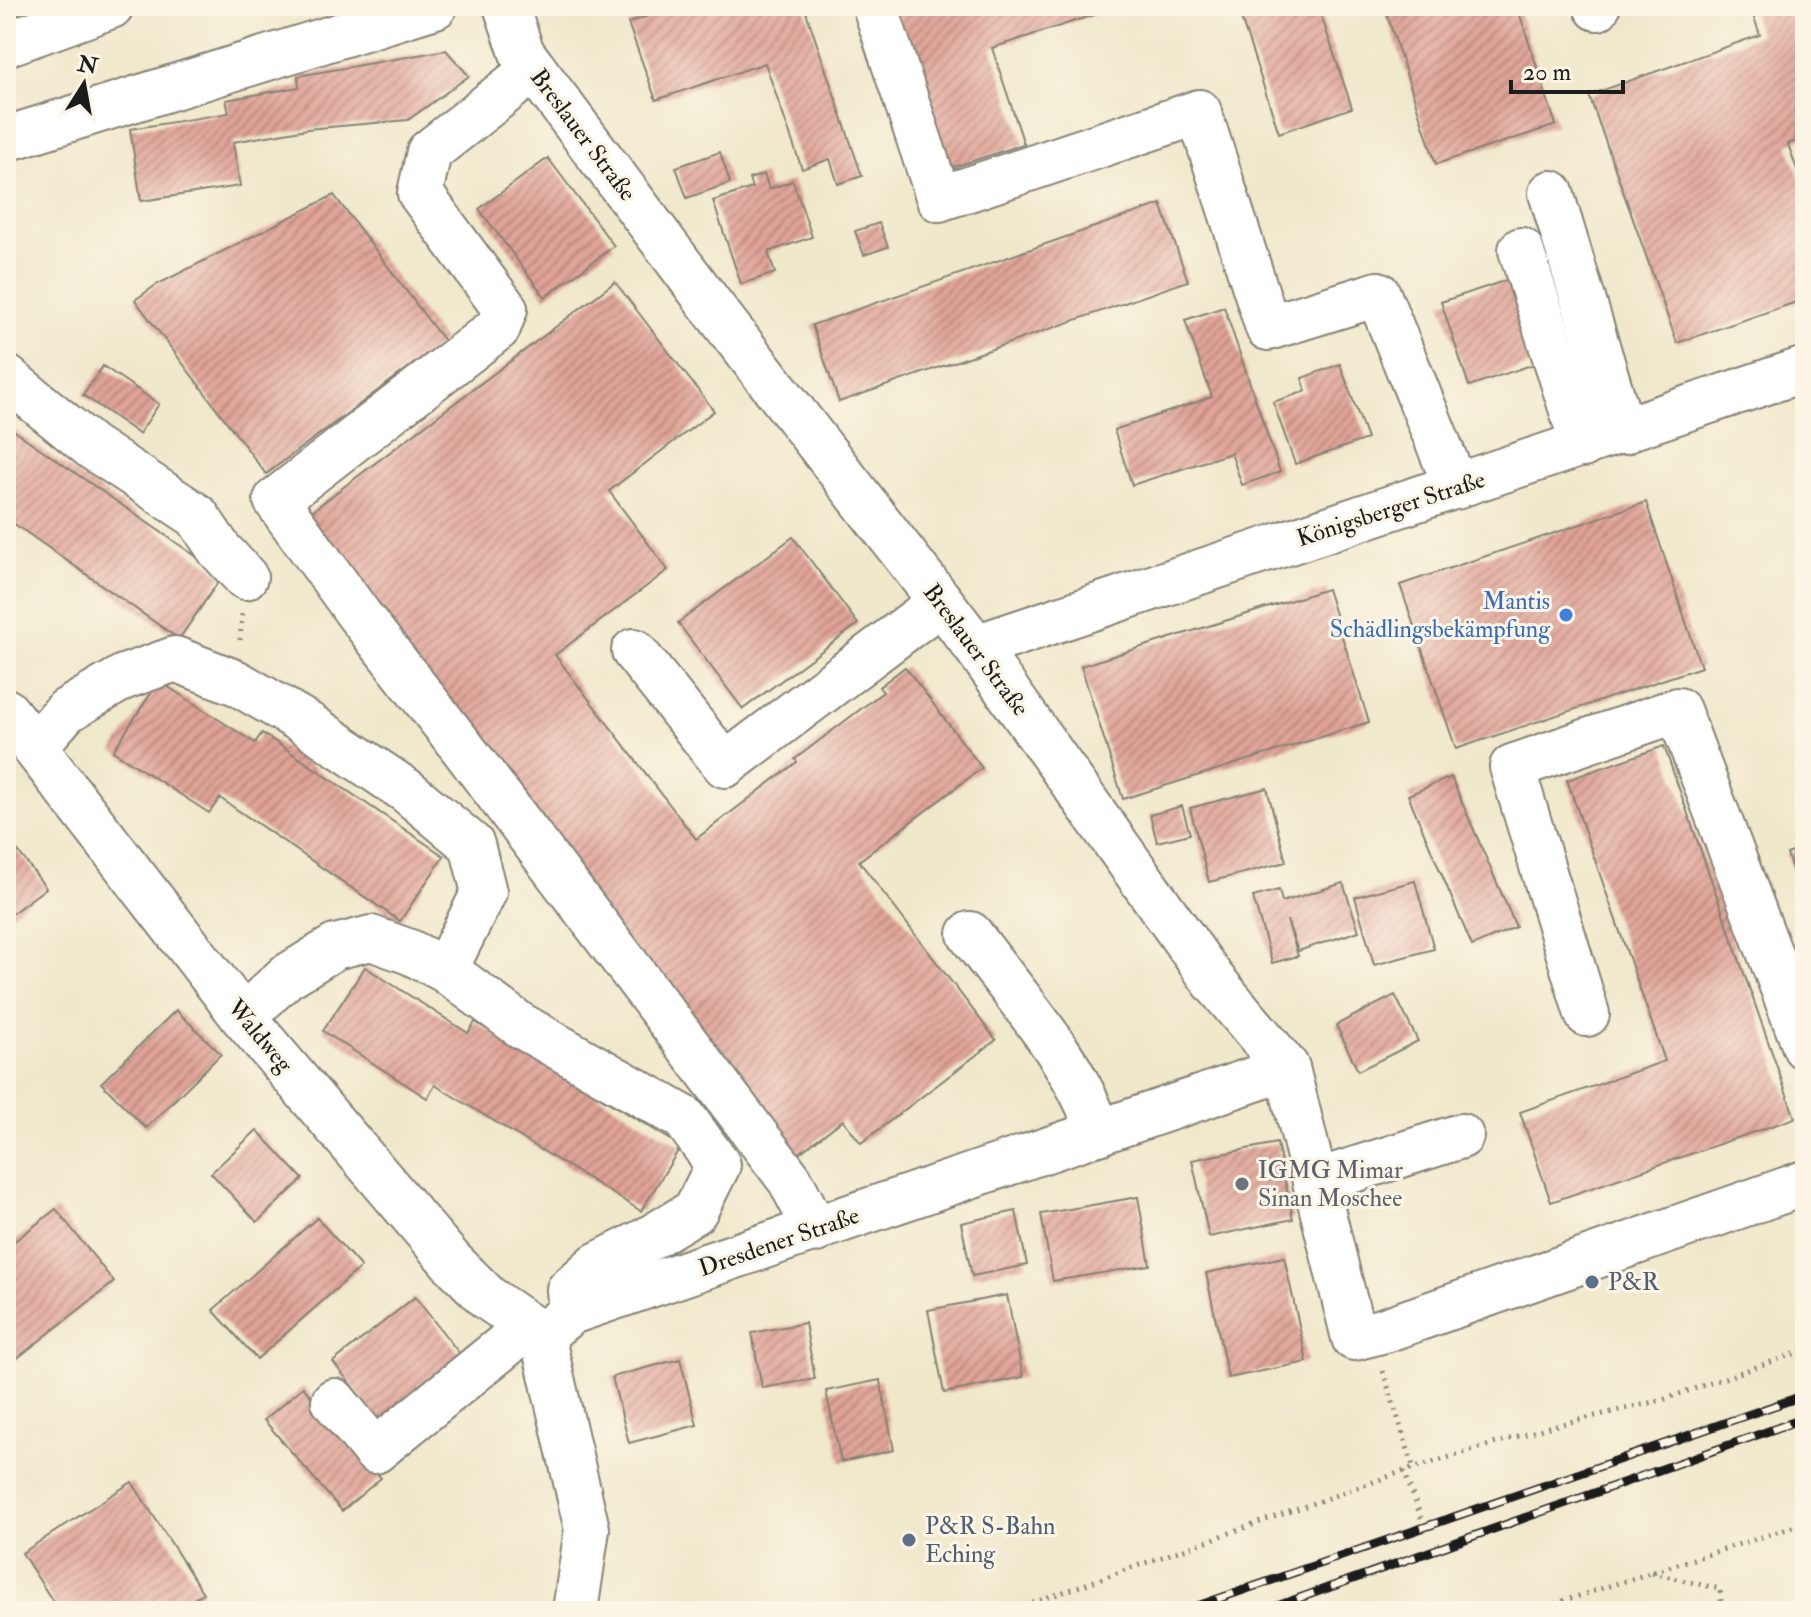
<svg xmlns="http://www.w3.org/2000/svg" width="1811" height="1617" font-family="'IM FELL Double Pica',serif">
<defs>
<pattern id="building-hatch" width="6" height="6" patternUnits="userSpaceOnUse" patternTransform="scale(2)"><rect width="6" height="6" fill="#e0a397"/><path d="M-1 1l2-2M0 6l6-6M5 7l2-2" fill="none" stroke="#b5847a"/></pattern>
</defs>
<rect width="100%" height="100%" fill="#fcf5e5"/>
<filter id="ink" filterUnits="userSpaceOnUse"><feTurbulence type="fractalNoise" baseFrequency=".0125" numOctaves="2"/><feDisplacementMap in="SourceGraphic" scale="16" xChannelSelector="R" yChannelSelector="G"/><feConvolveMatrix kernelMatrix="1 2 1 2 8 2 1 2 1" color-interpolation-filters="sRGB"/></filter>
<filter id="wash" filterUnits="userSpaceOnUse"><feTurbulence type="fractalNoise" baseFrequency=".006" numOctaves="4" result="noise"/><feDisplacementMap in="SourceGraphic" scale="32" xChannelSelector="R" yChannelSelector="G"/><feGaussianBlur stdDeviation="1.8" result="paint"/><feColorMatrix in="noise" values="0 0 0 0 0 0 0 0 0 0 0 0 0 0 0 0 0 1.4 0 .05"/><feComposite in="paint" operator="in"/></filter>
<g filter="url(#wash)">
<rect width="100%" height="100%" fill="#f0e8cb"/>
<g id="blocks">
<!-- building -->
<g fill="url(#building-hatch)">
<polygon points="676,6 804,6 862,176 838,184 830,159 802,169 765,63 656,100 628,23"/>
<polygon points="894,6 1118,6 1118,7 992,48 1024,144 948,169"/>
<polygon points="1237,6 1318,6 1352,108 1279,133"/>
<polygon points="1384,6 1517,6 1556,125 1436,164"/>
<polygon points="1750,6 1799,6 1805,23 1805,138 1788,144 1805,192 1805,299 1677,343 1589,95 1760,35"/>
<polygon points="446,50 469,76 408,120 307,129 233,142 240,186 141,201 130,129 229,113 226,100 299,87 298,76"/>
<polygon points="720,152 730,183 687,198 676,167"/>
<polygon points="548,158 614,246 545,297 479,209"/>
<polygon points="764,174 769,189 793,181 812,237 768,252 775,273 741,284 713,201 752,188 749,179"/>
<polygon points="334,195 444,341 266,474 135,300 156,285"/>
<polygon points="1161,204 1188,281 839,402 812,325"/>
<polygon points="879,223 888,247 864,255 855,231"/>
<polygon points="1513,278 1540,362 1469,386 1441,302"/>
<polygon points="615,282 714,411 609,491 668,570 555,655 696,839 797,762 795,759 883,692 879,687 905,667 982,768 859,861 996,1040 861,1143 843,1120 789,1161 304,517"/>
<polygon points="1224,307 1280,472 1242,485 1231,453 1132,485 1114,430 1212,397 1185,320"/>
<polygon points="1340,364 1367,439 1295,464 1273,402 1306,391 1302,378"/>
<polygon points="103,366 159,404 139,434 83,395"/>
<polygon points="6,425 223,575 179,639 6,518"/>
<polygon points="1646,502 1701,667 1456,749 1400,585"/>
<polygon points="793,537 858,624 743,709 678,623"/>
<polygon points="1327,589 1369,722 1123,799 1081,666"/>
<polygon points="159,681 255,743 262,733 444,856 400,921 220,798 209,813 113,751"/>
<polygon points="1664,746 1795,1118 1551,1202 1520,1112 1665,1061 1567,780"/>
<polygon points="1451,777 1516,927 1472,946 1408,795"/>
<polygon points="1267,788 1286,862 1209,882 1190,808"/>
<polygon points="1182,806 1190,834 1157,842 1150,815"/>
<polygon points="6,835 46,888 6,918"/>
<polygon points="1805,848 1805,905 1804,905 1787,854"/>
<polygon points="1415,881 1434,949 1374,965 1355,897"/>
<polygon points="1343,883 1359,931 1298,951 1287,920 1298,956 1272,963 1253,897 1279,890 1282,902"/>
<polygon points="365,967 468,1033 475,1022 681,1146 641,1211 435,1085 427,1098 323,1031"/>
<polygon points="1395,995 1418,1041 1358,1071 1336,1025"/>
<polygon points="176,1010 221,1054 146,1128 101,1083"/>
<polygon points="257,1130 303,1179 257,1222 211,1173"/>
<polygon points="1277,1143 1293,1219 1209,1237 1192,1160"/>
<polygon points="1138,1197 1150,1265 1053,1281 1041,1214"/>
<polygon points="56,1209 114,1282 6,1367 6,1248"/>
<polygon points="1016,1211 1027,1265 972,1276 961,1223"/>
<polygon points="317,1218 361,1267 257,1359 213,1310"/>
<polygon points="1284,1257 1307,1362 1228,1378 1206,1273"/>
<polygon points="1007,1295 1023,1377 944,1393 928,1310"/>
<polygon points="415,1297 463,1358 381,1423 333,1362"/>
<polygon points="805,1323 815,1379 762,1388 752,1333"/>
<polygon points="680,1359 697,1425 629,1443 612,1377"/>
<polygon points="880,1380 894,1450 841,1462 826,1391"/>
<polygon points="303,1387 381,1478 342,1511 264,1420"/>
<polygon points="132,1482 203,1593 176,1611 59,1611 22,1553"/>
</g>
</g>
</g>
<g filter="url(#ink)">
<use href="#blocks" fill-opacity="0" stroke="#868274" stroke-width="2"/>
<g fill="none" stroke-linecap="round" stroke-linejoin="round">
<defs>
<g id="minor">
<polyline points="506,6 522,53 713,308 976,647 1213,980 1287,1068 1354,1338 1385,1330 1805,1183"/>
<polyline points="875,6 939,199 1199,112 1268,328 1378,294 1456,487"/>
<polyline points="1596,6 1597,8"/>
<polyline points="6,44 111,6"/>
<polyline points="534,69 429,152 420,193 505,309 498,328 276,500 359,615 462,747 790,1180 816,1230"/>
<polyline points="6,139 435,6"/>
<polyline points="1551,193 1623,432"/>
<polyline points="1521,250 1583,445"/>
<polyline points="6,377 92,447 197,516 219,549 245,577"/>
<polyline points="976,647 1805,369"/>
<polyline points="634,651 725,765 941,602"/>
<polyline points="6,711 243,1017 451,1261 488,1298 542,1335"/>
<polyline points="35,746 66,711 124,677 175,659 237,683 306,723 407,791 472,845 484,892 445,970"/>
<path d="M970 934C1016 997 1074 1058 1099 1133"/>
<polyline points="1587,1014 1512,767 1678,710 1805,1047"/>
<polyline points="243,1017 286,977 335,947 371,938 410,952 445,970 520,1025 684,1118 718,1165 695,1211 645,1241 597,1265 569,1290 571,1312"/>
<polyline points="1315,1182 1461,1136"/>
<polyline points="550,1329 571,1312 1287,1068"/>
<polyline points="542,1335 587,1529 575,1611"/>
<polyline points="334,1401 375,1451 529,1326"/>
</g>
</defs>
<!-- minor casing -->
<use href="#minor" stroke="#868274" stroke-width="48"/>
<!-- path -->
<g stroke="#868274" stroke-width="5" stroke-dasharray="2 6" stroke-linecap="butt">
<polyline points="240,640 242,614"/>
<polyline points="1383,1371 1414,1469"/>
<polyline points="1404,1471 1422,1520"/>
<polyline points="1652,1573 1720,1589 1722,1611"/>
<polyline points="1010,1611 1404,1471 1549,1427 1662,1400 1805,1350"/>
<polyline points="1532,1611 1805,1523"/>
</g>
<!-- minor -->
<use href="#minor" stroke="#fff" stroke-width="44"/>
<defs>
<g id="rail">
<polyline points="1183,1611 1805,1395"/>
<polyline points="1263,1611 1805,1418"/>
</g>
</defs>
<!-- rail casing -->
<use href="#rail" stroke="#1c1c1c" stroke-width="9"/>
<!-- rail -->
<use href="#rail" stroke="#fcf5e5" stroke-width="6" stroke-dasharray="18" stroke-linecap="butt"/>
</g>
</g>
<!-- markers -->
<circle fill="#3f7fe0" stroke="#fcf5e5" stroke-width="3" cx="1566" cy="615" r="8"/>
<circle fill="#6b7280" stroke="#fcf5e5" stroke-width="3" cx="1242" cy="1184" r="8"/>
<g fill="#5c6f8a" stroke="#fcf5e5" stroke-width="3">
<circle cx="1592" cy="1282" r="8"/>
<circle cx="909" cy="1540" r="8"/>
</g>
<g text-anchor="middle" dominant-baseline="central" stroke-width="6" stroke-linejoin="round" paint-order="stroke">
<!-- street labels -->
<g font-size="24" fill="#1c1c1c" stroke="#fcf5e5">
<text transform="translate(583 135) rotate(53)">Breslauer Straße</text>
<text transform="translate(1391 509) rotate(-18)">Königsberger Straße</text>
<text transform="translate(976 650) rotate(53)">Breslauer Straße</text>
<text transform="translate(260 1036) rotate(50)">Waldweg</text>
<text transform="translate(779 1242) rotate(-19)">Dresdener Straße</text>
</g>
<!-- shop labels -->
<g font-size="24" fill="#366cbe" stroke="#fcf5e5" text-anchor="end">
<text x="1550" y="601">Mantis<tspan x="1550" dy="28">Schädlingsbekämpfung</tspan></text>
</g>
<!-- worship labels -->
<g font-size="24" fill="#5b616d" stroke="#fcf5e5" text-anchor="start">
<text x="1258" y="1170">IGMG Mimar<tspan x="1258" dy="28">Sinan Moschee</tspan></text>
</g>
<!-- service labels -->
<g font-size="24" fill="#4e5e75" stroke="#fcf5e5" text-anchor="start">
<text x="1608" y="1282">P&amp;R</text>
<text x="925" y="1526">P&amp;R S-Bahn<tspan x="925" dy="28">Eching</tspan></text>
</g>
</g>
<!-- margin -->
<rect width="1811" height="1617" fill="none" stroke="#fcf5e5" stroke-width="32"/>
<!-- north arrow -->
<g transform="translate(84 84) rotate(11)" stroke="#fcf5e5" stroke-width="6" paint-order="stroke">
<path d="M0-6L14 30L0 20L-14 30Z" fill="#1c1c1c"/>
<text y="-12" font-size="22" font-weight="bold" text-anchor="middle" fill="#1c1c1c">N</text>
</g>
<!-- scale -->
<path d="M1511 80v12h112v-12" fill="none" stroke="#1c1c1c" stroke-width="4"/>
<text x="1523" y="80" font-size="24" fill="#1c1c1c" stroke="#fcf5e5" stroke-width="6" paint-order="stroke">20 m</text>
</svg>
